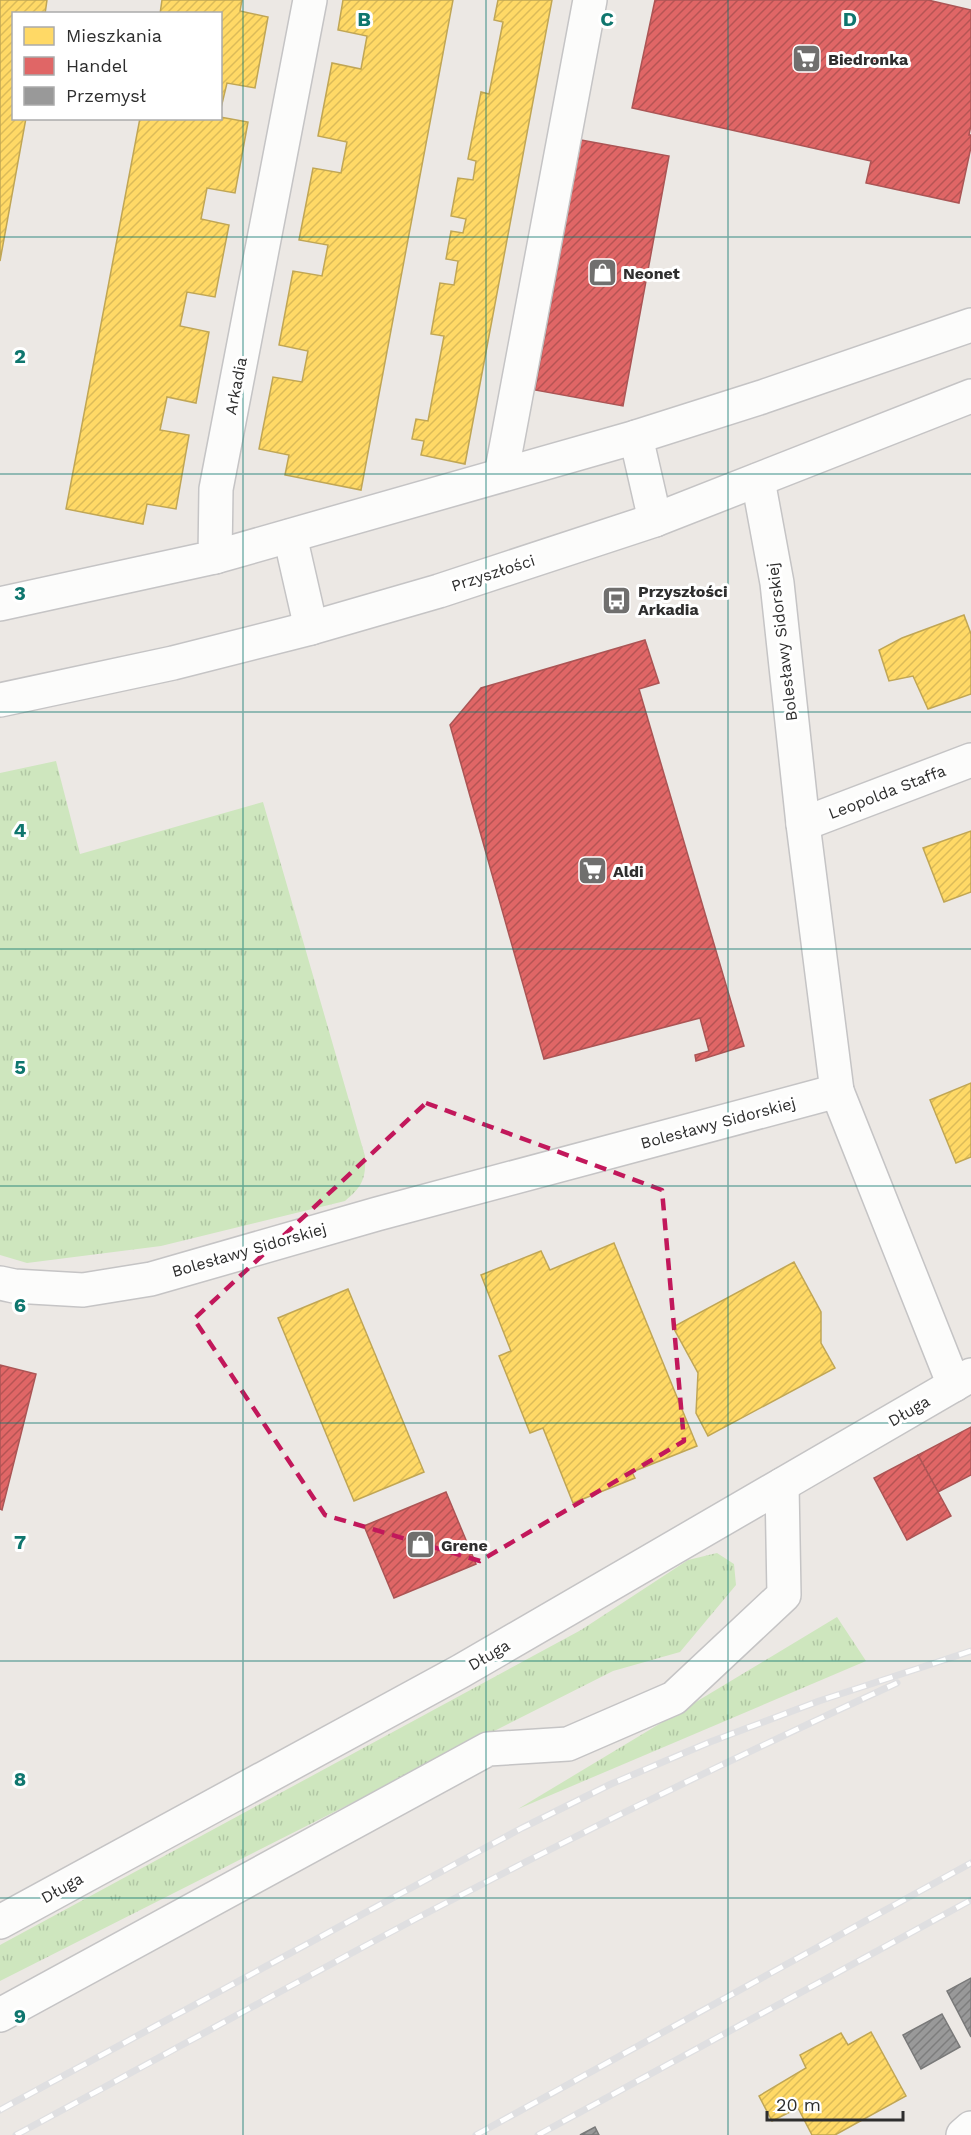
<svg xmlns="http://www.w3.org/2000/svg" width="971" height="2135" font-family="'Work Sans',sans-serif">
<defs>
<pattern id="grass-tufts" width="24" height="20" patternUnits="userSpaceOnUse" patternTransform="scale(1.5)"><rect width="24" height="20" fill="#cee6be"/><path d="M3 7l-1-3M5 7V3M7 7l1-3M15 17l-1-3M17 17v-4M19 17l1-3" fill="none" stroke="#b1c6a4"/></pattern>
<pattern id="homes-hatch" width="6" height="6" patternUnits="userSpaceOnUse" patternTransform="scale(1.5)"><rect width="6" height="6" fill="#ffd966"/><path d="M-1 1l2-2M0 6l6-6M5 7l2-2" fill="none" stroke="#dbbb59"/></pattern>
<pattern id="shops-hatch" width="6" height="6" patternUnits="userSpaceOnUse" patternTransform="scale(1.5)"><rect width="6" height="6" fill="#e06666"/><path d="M-1 1l2-2M0 6l6-6M5 7l2-2" fill="none" stroke="#b65454"/></pattern>
<pattern id="industry-hatch" width="6" height="6" patternUnits="userSpaceOnUse" patternTransform="scale(1.5)"><rect width="6" height="6" fill="#999"/><path d="M-1 1l2-2M0 6l6-6M5 7l2-2" fill="none" stroke="#7d7d7d"/></pattern>
</defs>
<rect width="100%" height="100%" fill="#ece8e4"/>
<!-- grass -->
<g fill="url(#grass-tufts)">
<path d="M56 761 80 854 263 802 365 1156C366 1178 363 1186 345 1201L161 1246 27 1263 0 1255V773Z"/>
<polygon points="717,1553 734,1564 736,1585 680,1652 613,1671 0,1981 0,1945 581,1630 688,1560"/>
<polygon points="837,1617 866,1661 518,1809"/>
</g>
<!-- homes -->
<g fill="url(#homes-hatch)" stroke="#c0a655" stroke-width="1.5">
<polygon points="0,0 47,0 45,14 14,14 14,118 26,118 0,261"/>
<polygon points="162,0 242,0 240,11 268,17 255,88 227,83 220,112 220,14 160,14"/>
<polygon points="343,0 453,0 361,490 285,475 289,455 259,449 273,377 302,382 308,351 279,345 293,271 322,276 328,245 299,240 313,168 341,173 347,142 318,136 332,63 361,69 367,36 338,30"/>
<polygon points="498,0 552,0 465,464 421,455 424,441 412,439 416,419 428,421 444,336 431,334 440,283 454,285 458,261 446,259 451,231 463,233 466,219 451,216 458,178 473,180 476,161 468,159 481,92 489,94 503,22 494,20"/>
<polygon points="220,117 248,122 235,193 207,188 201,219 229,225 215,297 187,292 180,326 209,332 196,403 167,397 160,430 189,435 176,509 147,504 143,524 66,509 140,118 220,118"/>
<polygon points="964,615 971,634 971,694 928,709 913,676 889,681 879,650 902,638"/>
<polygon points="971,831 971,892 944,902 923,848"/>
<polygon points="971,1083 971,1157 956,1163 930,1100"/>
<polygon points="614,1243 697,1446 632,1472 635,1478 573,1503 543,1428 530,1433 499,1356 511,1351 481,1275 541,1251 550,1270"/>
<polygon points="794,1262 821,1312 821,1343 835,1368 708,1436 696,1413 698,1373 673,1327"/>
<polygon points="348,1289 424,1472 354,1501 278,1318"/>
<polygon points="871,2032 906,2096 835,2135 812,2135 798,2108 772,2121 759,2096 806,2068 800,2055 841,2033 848,2045"/>
</g>
<!-- shops -->
<g fill="url(#shops-hatch)" stroke="#ab5555" stroke-width="1.5">
<polygon points="655,0 928,0 971,10 971,125 969,135 971,135 971,147 959,203 866,183 871,161 632,108"/>
<polygon points="581,140 669,156 623,406 535,390"/>
<polygon points="645,640 659,683 639,689 744,1046 696,1061 695,1055 709,1051 700,1018 544,1059 450,725 481,688"/>
<polygon points="0,1365 36,1374 2,1510 0,1509"/>
<polygon points="971,1427 971,1475 938,1492 918,1455"/>
<polygon points="918,1455 951,1516 907,1540 874,1478"/>
<polygon points="446,1492 476,1564 394,1598 364,1526"/>
</g>
<!-- industry -->
<g fill="url(#industry-hatch)" stroke="#797979" stroke-width="1.5">
<polygon points="971,1978 971,2037 947,1991"/>
<polygon points="942,2014 960,2047 921,2069 903,2035"/>
<polygon points="595,2127 599,2135 580,2135"/>
</g>
<g fill="none" stroke-linecap="round" stroke-linejoin="round">
<defs>
<g id="minor">
<polyline points="636,437 762,397 971,325"/>
<polyline points="501,475 590,0"/>
<polyline points="290,536 311,628"/>
<polyline points="215,557 636,437 655,520"/>
<polyline points="0,604 215,557 216,489 310,0"/>
<polyline points="0,700 173,663 311,628 439,591 655,520 971,396"/>
<polyline points="803,824 971,760"/>
<polyline points="837,1091 954,1385"/>
<polyline points="0,1283 14,1286 83,1290 151,1279 377,1214 837,1091 803,824 777,583 758,480"/>
<polyline points="0,1922 461,1671 971,1375"/>
<polyline points="0,2015 488,1749 568,1744 674,1698 784,1595 782,1485"/>
<polyline points="963,2135 971,2128"/>
</g>
</defs>
<!-- minor casing -->
<use href="#minor" stroke="#c5c4c5" stroke-width="36"/>
<!-- minor -->
<use href="#minor" stroke="#fcfcfb" stroke-width="33"/>
<defs>
<g id="rail">
<polyline points="0,2110 522,1828 611,1784 710,1742 819,1701 971,1651"/>
<path d="M16 2135C152 2062 287 1987 423 1915 579 1833 737 1756 897 1683"/>
<polyline points="476,2135 971,1863"/>
<polyline points="538,2135 971,1900"/>
</g>
</defs>
<!-- rail casing -->
<use href="#rail" stroke="#dfdfe1" stroke-width="7"/>
<!-- rail -->
<use href="#rail" stroke="#fff" stroke-width="4.5" stroke-dasharray="14" stroke-linecap="butt"/>
</g>
<!-- marked area -->
<path fill="none" stroke="#c2185b" stroke-width="4.5" stroke-dasharray="12 8" stroke-linejoin="round" d="M426 1103 662 1190 684 1441 480 1561 325 1515 194 1319Z"/>
<!-- grid -->
<path fill="none" stroke="#0f766e" stroke-width="1.5" stroke-opacity="0.55" d="M243 0V2135M486 0V2135M728 0V2135M0 237H971M0 474H971M0 712H971M0 949H971M0 1186H971M0 1423H971M0 1661H971M0 1898H971"/>
<!-- icons -->
<defs>
<symbol id="supermarket-square" viewBox="-11 -11 22 22"><rect x="-9" y="-9" width="18" height="18" rx="4" fill="#706f6e" stroke="#fff"/><path d="M-6-5.5h2.5l.6 2H6L4.5 2H-2.5L-4.4-4H-6ZM-1.5 3.2a1.3 1.3 0 1 0 .1 0ZM3 3.2a1.3 1.3 0 1 0 .1 0Z" fill="#fff"/></symbol>
<symbol id="shop-square" viewBox="-11 -11 22 22"><rect x="-9" y="-9" width="18" height="18" rx="4" fill="#706f6e" stroke="#fff"/><path d="M-5-2.5h2.3a2.7 3.5 0 0 1 5.4 0H5L5.5 6h-11ZM-1.5-2.5h3a1.5 2.3 0 0 0-3 0Z" fill="#fff"/></symbol>
<symbol id="bus-square" viewBox="-11 -11 22 22"><rect x="-9" y="-9" width="18" height="18" rx="4" fill="#706f6e" stroke="#fff"/><path d="M-5-6H5V4H4V6H2V4H-2V6H-4V4H-5ZM-3.5-4V0h7V-4ZM-3.5 1.2v1.5H-2V1.2ZM2 1.2v1.5H3.5V1.2Z" fill="#fff"/></symbol>
</defs>
<g fill-rule="evenodd">
<use href="#supermarket-square" x="790" y="42" width="33" height="33"/>
<use href="#shop-square" x="586" y="256" width="33" height="33"/>
<use href="#bus-square" x="600" y="584" width="33" height="33"/>
<use href="#supermarket-square" x="576" y="854" width="33" height="33"/>
<use href="#shop-square" x="404" y="1528" width="33" height="33"/>
</g>
<g text-anchor="middle" dominant-baseline="central" stroke-width="6" stroke-linejoin="round" paint-order="stroke">
<!-- poi labels -->
<g font-size="16" font-weight="bold" fill="#2e2e2e" stroke="#fff" text-anchor="start">
<text x="828" y="59">Biedronka</text>
<text x="623" y="273">Neonet</text>
<text x="638" y="591">Przyszłości<tspan x="638" dy="18">Arkadia</tspan></text>
<text x="613" y="871">Aldi</text>
<text x="441" y="1545">Grene</text>
</g>
<!-- street labels -->
<g font-size="16" fill="#2e2e2e" stroke="#fff">
<text transform="translate(236 386) rotate(-79)">Arkadia</text>
<text transform="translate(493 573) rotate(-18)">Przyszłości</text>
<text transform="translate(782 642) rotate(-97)">Bolesławy Sidorskiej</text>
<text transform="translate(887 792) rotate(-21)">Leopolda Staffa</text>
<text transform="translate(718 1123) rotate(-15)">Bolesławy Sidorskiej</text>
<text transform="translate(249 1250) rotate(-16)">Bolesławy Sidorskiej</text>
<text transform="translate(909 1411) rotate(-30)">Długa</text>
<text transform="translate(489 1655) rotate(-30)">Długa</text>
<text transform="translate(62 1888) rotate(-29)">Długa</text>
</g>
</g>
<g font-size="20" text-anchor="middle" font-weight="bold" fill="#0f766e" stroke="#fff" stroke-width="6" stroke-linejoin="round" paint-order="stroke">
<text x="364" y="26">B</text>
<text x="607" y="26">C</text>
<text x="850" y="26">D</text>
<text x="20" y="363">2</text>
<text x="20" y="600">3</text>
<text x="20" y="837">4</text>
<text x="20" y="1074">5</text>
<text x="20" y="1312">6</text>
<text x="20" y="1549">7</text>
<text x="20" y="1786">8</text>
<text x="20" y="2023">9</text>
</g>
<!-- legend -->
<rect x="12" y="12" width="210" height="108" fill="#ffffff" stroke="#ababab" stroke-width="1.5"/>
<rect x="24" y="27" width="30" height="18" fill="#ffd966" stroke="#ababab" stroke-width="1.5"/>
<text x="66" y="42" font-size="18" fill="#2e2e2e">Mieszkania</text>
<rect x="24" y="57" width="30" height="18" fill="#e06666" stroke="#ababab" stroke-width="1.5"/>
<text x="66" y="72" font-size="18" fill="#2e2e2e">Handel</text>
<rect x="24" y="87" width="30" height="18" fill="#999999" stroke="#ababab" stroke-width="1.5"/>
<text x="66" y="102" font-size="18" fill="#2e2e2e">Przemysł</text>
<!-- scale -->
<path d="M767 2111v9h136v-9" fill="none" stroke="#2e2e2e" stroke-width="3"/>
<text x="776" y="2111" font-size="18" fill="#2e2e2e" stroke="#ffffff" stroke-width="4.5" paint-order="stroke">20 m</text>
</svg>
